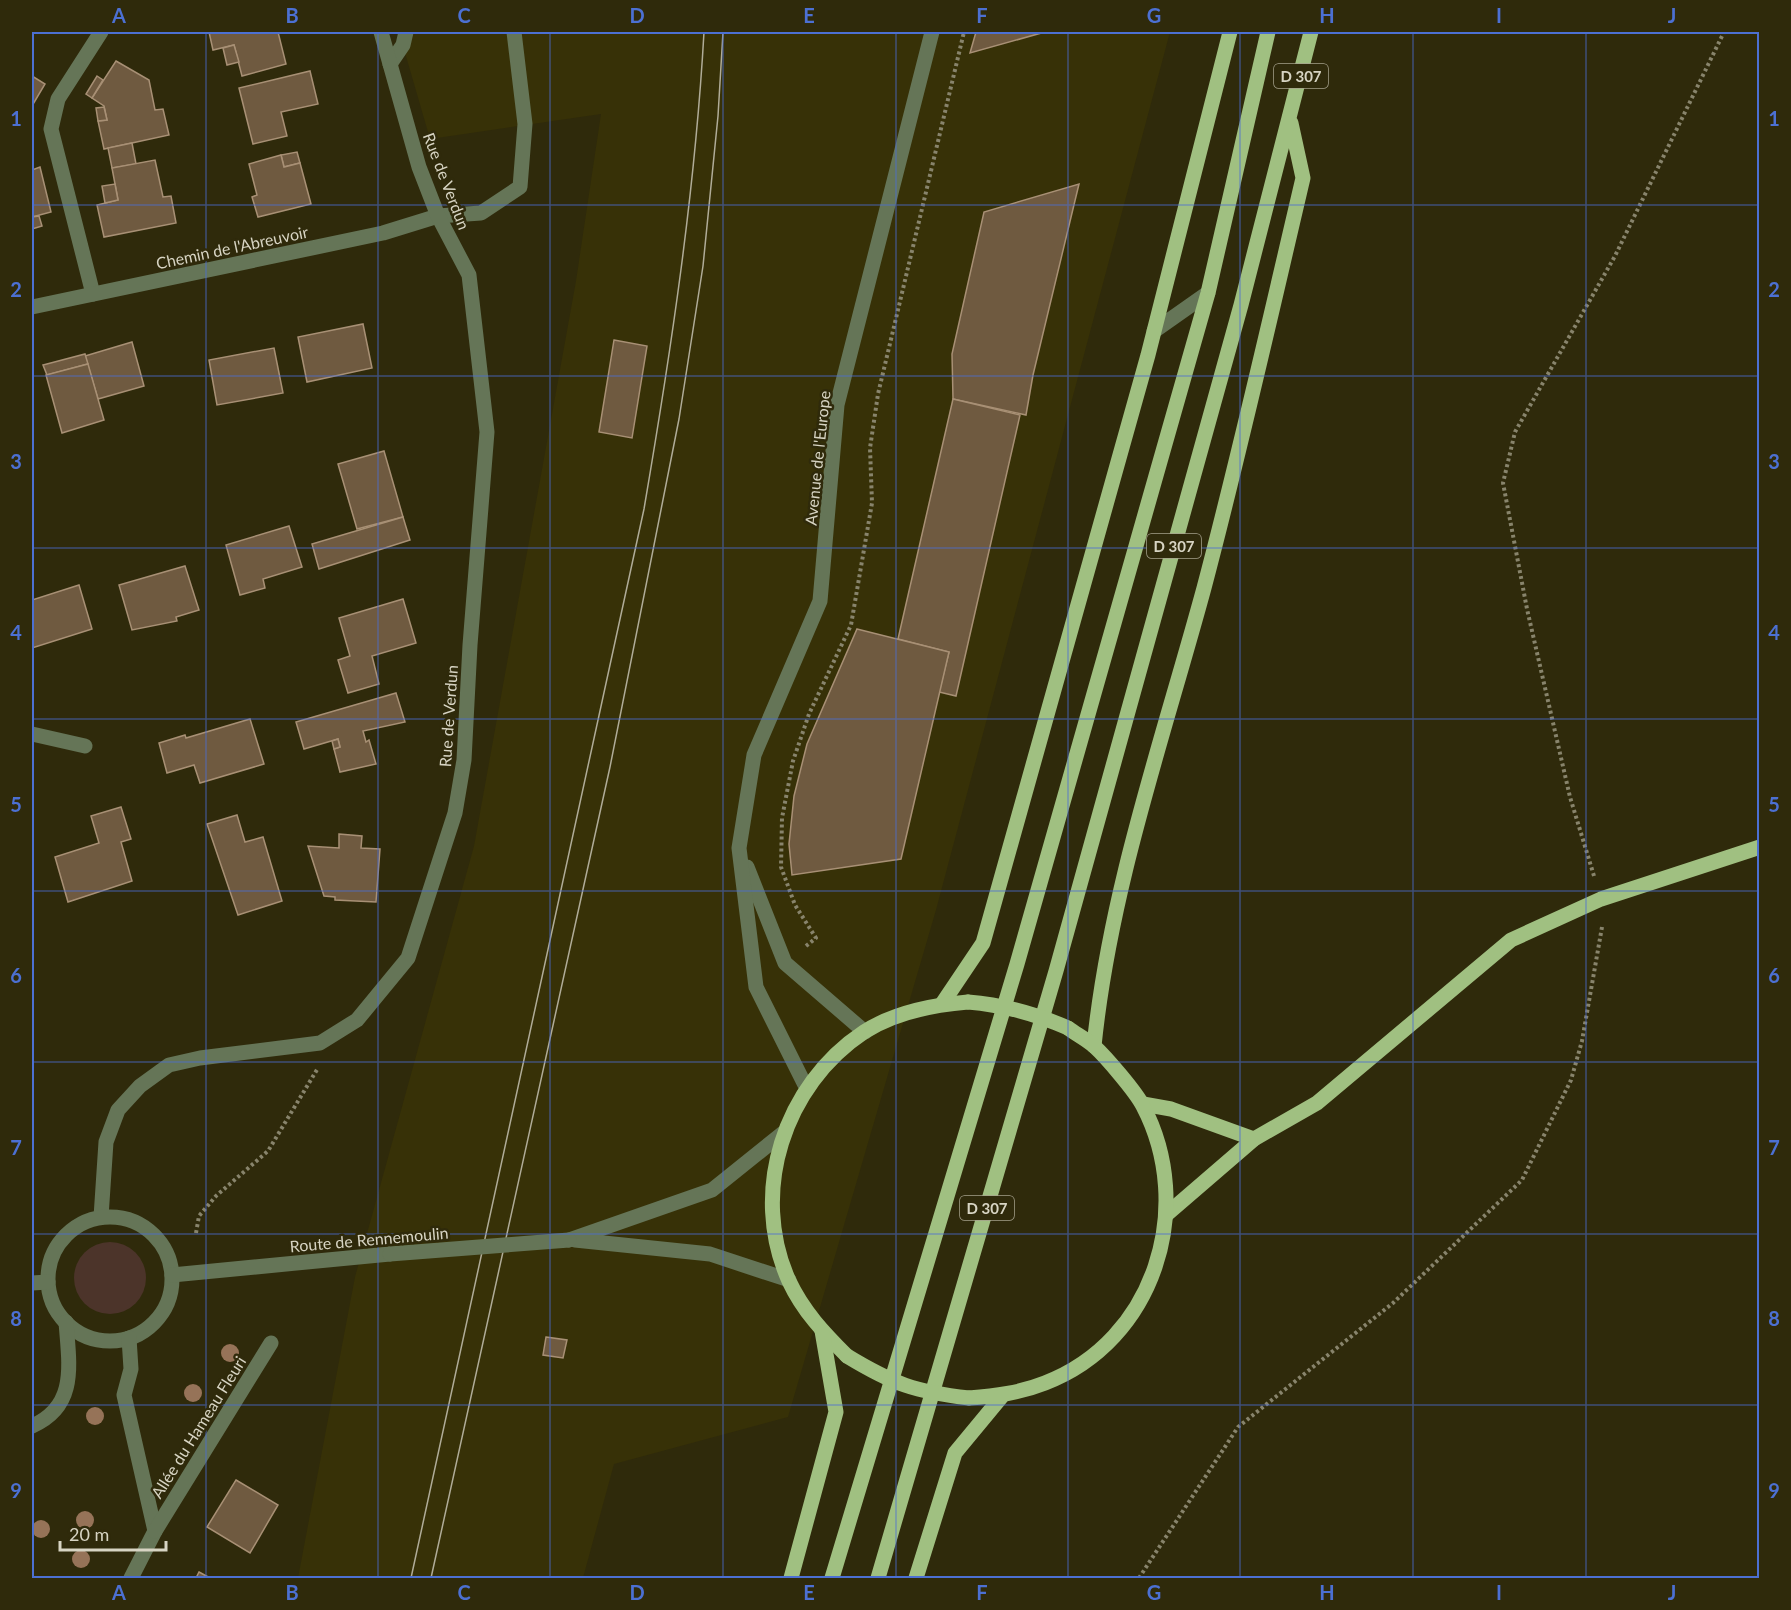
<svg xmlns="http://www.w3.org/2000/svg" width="1791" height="1610" font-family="Lato,sans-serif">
<rect width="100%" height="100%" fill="#2f2a0b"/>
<!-- built -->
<polygon fill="#373107" points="399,32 1170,32 936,910 788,1417 614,1464 583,1578 298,1578 355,1277 474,846 576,281 601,114 430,139"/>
<!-- green -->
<circle fill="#4c342a" cx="110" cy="1278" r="36"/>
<!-- building -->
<g fill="#6f5a40" stroke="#a89075" stroke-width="1.5">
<polygon points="209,32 278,32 286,64 242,76 234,45 213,50"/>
<polygon points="976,32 1045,32 970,53"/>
<polygon points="234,45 239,62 227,65 223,48"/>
<polygon points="116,61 149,80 155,110 163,109 169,135 104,149 98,121 107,120 104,106 92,98"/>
<polygon points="310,71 318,104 281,112 287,136 253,144 239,88"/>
<polygon points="32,76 45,84 32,106"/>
<polygon points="97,76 103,80 92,98 86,94"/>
<polygon points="104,107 107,120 98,121 96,108"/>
<polygon points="132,143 136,164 112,168 108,148"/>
<polygon points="297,152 300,163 284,167 281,155"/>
<polygon points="281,155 284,167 300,163 311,204 258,217 252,197 257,195 249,164"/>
<polygon points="155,160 163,197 171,196 176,223 104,237 97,205 118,200 112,168"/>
<polygon points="40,167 51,212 32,217 32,170"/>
<polygon points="115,184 118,200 105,203 102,186"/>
<polygon points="1079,184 1033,375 1026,415 953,399 952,354 984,212"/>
<polygon points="39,216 42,226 32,229 32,217"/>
<polygon points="363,324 372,368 307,382 298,337"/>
<polygon points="614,340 647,346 632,438 599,432"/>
<polygon points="132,342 144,386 98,399 85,356"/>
<polygon points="274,348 283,393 217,405 209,360"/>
<polygon points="85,354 88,364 47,375 43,365"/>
<polygon points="88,364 104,420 62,433 46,375"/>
<polygon points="953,399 1020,415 956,696 939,692 949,652 898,639"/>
<polygon points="384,451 403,517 357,529 338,464"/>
<polygon points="403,517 410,540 319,569 312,544"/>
<polygon points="289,526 302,567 263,579 265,588 240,595 226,545"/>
<polygon points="185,566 199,610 176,617 177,621 132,630 119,585"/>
<polygon points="79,585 92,629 32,648 32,600"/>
<polygon points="403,599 416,643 372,656 379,684 348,693 338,660 350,656 339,618"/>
<polygon points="857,629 949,652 901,859 792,875 789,844 794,796 807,744"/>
<polygon points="396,693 405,722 363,731 366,742 369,740 376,764 340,772 334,749 340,747 338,739 304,749 296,722"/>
<polygon points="250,719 264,764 200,783 194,765 167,773 159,743 185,735 186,738"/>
<polygon points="338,739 340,747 334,749 332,741"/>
<polygon points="121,807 131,839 121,842 132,881 68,902 55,857 99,843 91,816"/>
<polygon points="237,815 245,842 263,837 282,901 238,915 207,824"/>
<polygon points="339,834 362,836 361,848 380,849 376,902 335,900 335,897 324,896 308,846 339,848"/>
<polygon points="546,1337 567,1340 563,1358 543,1355"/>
<polygon points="236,1480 278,1505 250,1553 207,1527"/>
<polygon points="199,1572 210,1578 196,1578"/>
</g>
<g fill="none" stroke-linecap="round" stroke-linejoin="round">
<!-- path -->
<g stroke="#88846c" stroke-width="4" stroke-dasharray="3 3" stroke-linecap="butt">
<polyline points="1594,876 1570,797 1527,609 1503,483 1515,432 1615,256 1724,32"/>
<polyline points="806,946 816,938 795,905 781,867 782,818 793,761 809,714 851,625 872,503 870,448 878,394 964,32"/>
<polyline points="196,1233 199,1216 216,1196 268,1151 318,1068"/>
<polyline points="1139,1578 1238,1427 1393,1303 1522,1180 1571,1080 1582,1041 1602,927"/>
</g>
<!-- minor -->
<g stroke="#657557" stroke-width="15">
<polyline points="390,64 403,45 406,32"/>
<polyline points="93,294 51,129 58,99 101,32"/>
<polyline points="32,307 383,233 438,216 481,213 520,187 525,124 514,32"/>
<polyline points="1154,331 1208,293"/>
<polyline points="32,734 85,746"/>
<polyline points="747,867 785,963 865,1032"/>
<polyline points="806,1087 756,987 739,848 754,755 820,601 837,405 932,32"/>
<polyline points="101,1217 106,1142 118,1110 140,1086 169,1065 200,1058 320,1043 357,1020 408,958 455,813 464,760 470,645 487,432 469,275 438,216 419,167 381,32"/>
<circle cx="110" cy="1279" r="62"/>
<polyline points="569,1240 712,1190 783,1133"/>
<polyline points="575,1240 710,1254 789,1280"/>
<polyline points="172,1275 390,1254"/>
<polyline points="32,1283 48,1282"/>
<polyline points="129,1338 131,1369 124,1395 155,1531 131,1578"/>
<path d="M32 1426C78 1406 69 1364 66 1322"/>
<polyline points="155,1531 271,1343"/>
</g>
<!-- major -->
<g stroke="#a0c081" stroke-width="15">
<polyline points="942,1004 983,943 1148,355 1230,32"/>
<path d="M1094 1046C1110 889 1163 739 1204 588 1240 452 1271 314 1303 178L1291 123"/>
<polyline points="1143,1104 1171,1109 1254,1139"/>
<polyline points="1167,1214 1254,1139 1317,1103 1511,940 1601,899 1760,847"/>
<path d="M847 1356C824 1333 803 1311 789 1281 749 1192 784 1085 864 1032 895 1012 932 1005 968 1002"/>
<path d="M969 1398C995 1396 1020 1393 1045 1383 1155 1341 1196 1207 1143 1106 1136 1092 1106 1057 1094 1046 1086 1039 1076 1034 1068 1028"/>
<polyline points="791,1578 836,1412 822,1331"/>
<polyline points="832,1578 1017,964 1208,293 1268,32"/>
<polyline points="878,1578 1056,971 1241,305 1311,32"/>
<polyline points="916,1578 955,1453 1003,1395"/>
</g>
<!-- tram -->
<g stroke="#b0ac98" stroke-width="1.5">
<path d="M411 1578 644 509C671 351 695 192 704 32"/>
<polyline points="431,1578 610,767 679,419 703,266 718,116 723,32"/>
</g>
<!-- minor-bridge -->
<polyline stroke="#657557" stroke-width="15" points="390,1254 569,1240"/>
<!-- major-bridge -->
<g stroke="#a0c081" stroke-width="15">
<path d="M968 1002C1004 1005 1034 1013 1068 1028"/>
<path d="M847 1356C893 1384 916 1392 969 1398"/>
</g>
</g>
<!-- trees -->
<g fill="#967358">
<circle cx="230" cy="1353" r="9"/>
<circle cx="193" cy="1393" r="9"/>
<circle cx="95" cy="1416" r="9"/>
<circle cx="85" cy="1520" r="9"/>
<circle cx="41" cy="1529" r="9"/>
<circle cx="81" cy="1559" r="9"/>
</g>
<!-- grid -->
<path fill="none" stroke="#4c70d3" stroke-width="1.5" stroke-opacity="0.55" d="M206 32V1578M378 32V1578M550 32V1578M723 32V1578M896 32V1578M1068 32V1578M1240 32V1578M1413 32V1578M1586 32V1578M32 205H1760M32 376H1760M32 548H1760M32 719H1760M32 891H1760M32 1062H1760M32 1234H1760M32 1405H1760"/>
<g text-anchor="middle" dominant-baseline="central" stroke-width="5" stroke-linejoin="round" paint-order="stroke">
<!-- shield labels -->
<g fill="#2f2a0b" stroke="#a5a18c" stroke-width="1.5">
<rect x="1274" y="64" width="54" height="24" rx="4.5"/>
<rect x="1147" y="534" width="54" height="24" rx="4.5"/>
<rect x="960" y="1196" width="54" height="24" rx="4.5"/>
</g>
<g font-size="15" font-weight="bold" fill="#d7d4c3">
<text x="1301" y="76">D 307</text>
<text x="1174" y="546">D 307</text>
<text x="987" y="1208">D 307</text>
</g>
<!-- street labels -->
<g font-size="16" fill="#d7d4c3" stroke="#2f2a0b">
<text transform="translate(447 181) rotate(69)">Rue de Verdun</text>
<text transform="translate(232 247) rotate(-12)">Chemin de l'Abreuvoir</text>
<text transform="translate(817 458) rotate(-84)">Avenue de l'Europe</text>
<text transform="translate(448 716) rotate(-86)">Rue de Verdun</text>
<text transform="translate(369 1239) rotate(-5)">Route de Rennemoulin</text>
<text transform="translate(198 1427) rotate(-58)">Allée du Hameau Fleuri</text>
</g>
</g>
<!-- border -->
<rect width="1791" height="1610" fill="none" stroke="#2f2a0b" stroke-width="66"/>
<!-- scale -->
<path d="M60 1541v9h106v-9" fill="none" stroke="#d7d4c3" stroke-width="3"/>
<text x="69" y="1541" font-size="18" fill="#d7d4c3" stroke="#2f2a0b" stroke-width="4.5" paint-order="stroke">20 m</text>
<rect x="33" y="33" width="1725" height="1544" fill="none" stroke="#4c70d3" stroke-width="2"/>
<g font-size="20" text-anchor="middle" font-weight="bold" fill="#4c70d3">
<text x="119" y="23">A</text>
<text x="292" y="23">B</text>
<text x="464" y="23">C</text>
<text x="637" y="23">D</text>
<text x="809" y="23">E</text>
<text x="982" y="23">F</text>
<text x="1154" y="23">G</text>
<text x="1327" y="23">H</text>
<text x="1499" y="23">I</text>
<text x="1672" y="23">J</text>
<text x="16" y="126">1</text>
<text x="1774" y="126">1</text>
<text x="16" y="297">2</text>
<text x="1774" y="297">2</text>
<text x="16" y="469">3</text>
<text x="1774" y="469">3</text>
<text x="16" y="640">4</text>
<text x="1774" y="640">4</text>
<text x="16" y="812">5</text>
<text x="1774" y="812">5</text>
<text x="16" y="983">6</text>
<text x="1774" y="983">6</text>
<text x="16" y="1155">7</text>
<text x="1774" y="1155">7</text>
<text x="16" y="1326">8</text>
<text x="1774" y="1326">8</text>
<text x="16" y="1498">9</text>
<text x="1774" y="1498">9</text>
<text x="119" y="1600">A</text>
<text x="292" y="1600">B</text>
<text x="464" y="1600">C</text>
<text x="637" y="1600">D</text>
<text x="809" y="1600">E</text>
<text x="982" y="1600">F</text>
<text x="1154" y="1600">G</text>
<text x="1327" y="1600">H</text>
<text x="1499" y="1600">I</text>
<text x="1672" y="1600">J</text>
</g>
</svg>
